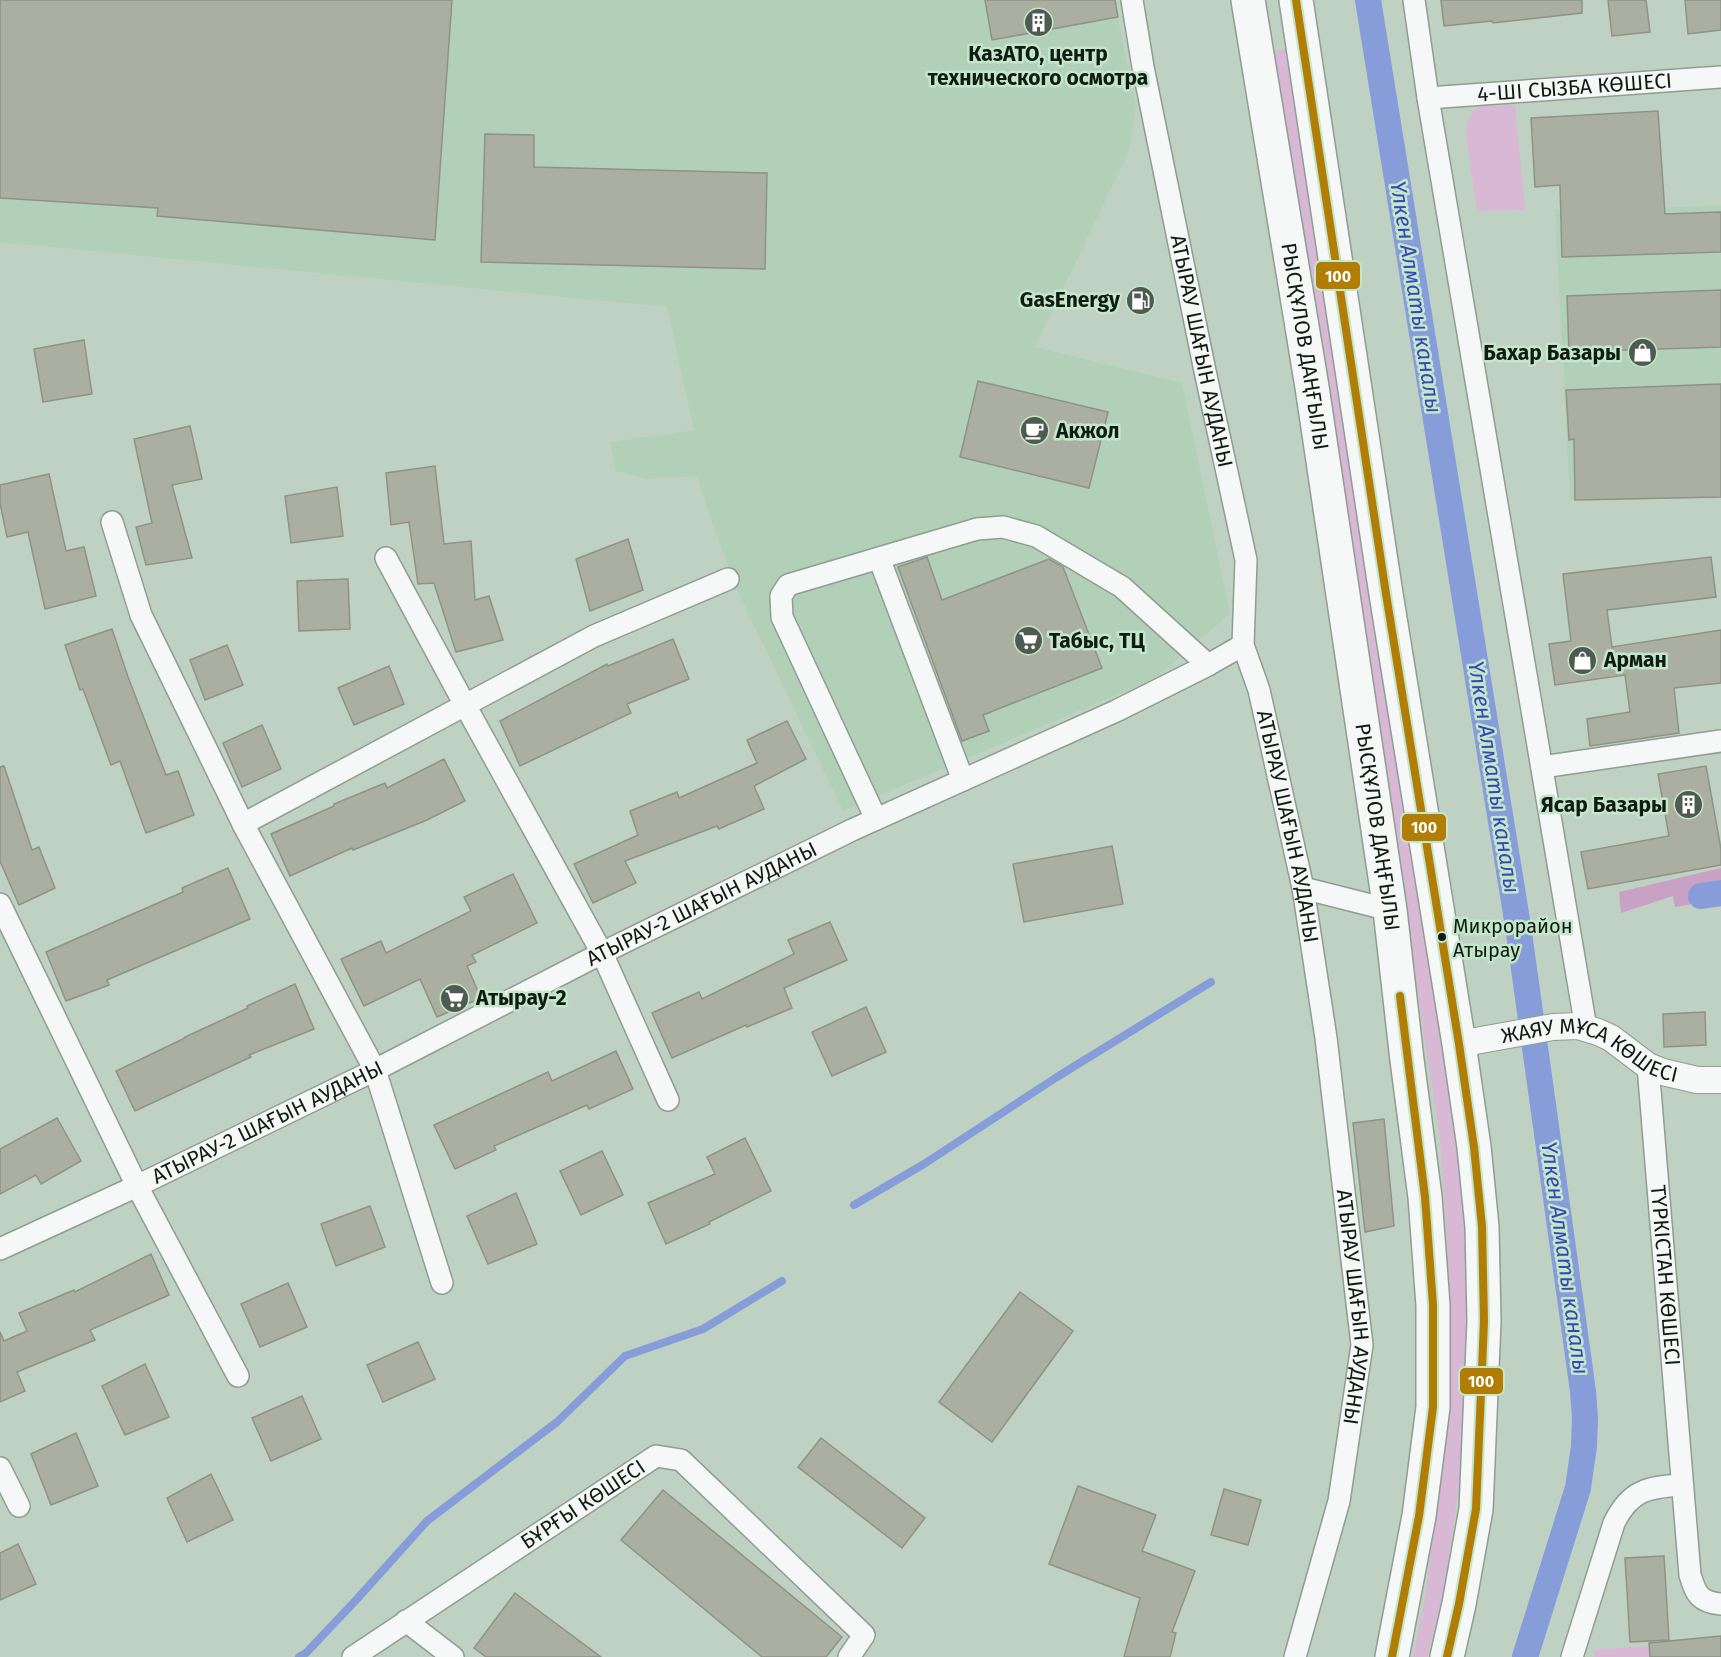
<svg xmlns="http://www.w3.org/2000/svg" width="1721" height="1657" font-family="'Fira Sans',sans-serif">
<rect width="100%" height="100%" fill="#bfd1c2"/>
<!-- built -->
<g fill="#b2d0b7">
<polygon points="0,0 1114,0 1136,107 1129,151 1035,347 1182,383 1230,614 1154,679 843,811 737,590 710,517 697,476 648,479 616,471 610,442 694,430 667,307 0,242"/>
<polygon points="1721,206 1721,497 1570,500 1555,210"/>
</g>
<!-- green -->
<g fill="#d8b8d5">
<polygon points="1294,48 1462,1134 1469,1234 1466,1435 1443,1597 1427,1657 1413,1657 1426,1593 1445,1433 1448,1335 1447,1238 1440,1139 1273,51"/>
<polygon points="1515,105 1525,210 1477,211 1466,135 1467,122 1475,109 1485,106"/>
<polygon points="1662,1645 1663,1657 1594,1657 1594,1650"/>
</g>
<!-- forest -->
<polygon fill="#c8a1c5" points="1721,868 1721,899 1675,907 1673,896 1621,913 1619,892"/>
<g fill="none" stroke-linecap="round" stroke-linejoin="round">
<!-- stream -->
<g stroke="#869dda" stroke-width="8">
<polyline points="854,1205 924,1164 1057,1077 1211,982"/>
<polyline points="299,1657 306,1653 357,1599 427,1521 557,1422 625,1356 703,1329 782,1281"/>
</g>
<!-- canal -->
<g stroke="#869dda" stroke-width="26">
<polyline points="1368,0 1518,926 1583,1391 1585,1418 1584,1446 1578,1488 1525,1657"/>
<polyline points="1701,896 1721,893"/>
</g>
</g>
<!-- building -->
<g fill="#aaafa1" stroke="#8e9386" stroke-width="1.5">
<polygon points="0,0 452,0 435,240 157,216 158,208 0,198"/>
<polygon points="985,0 1115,0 1118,17 992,40"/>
<polygon points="1441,0 1582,0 1582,13 1493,23 1492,21 1444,26"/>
<polygon points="1608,0 1646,0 1650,32 1612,36"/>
<polygon points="1685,0 1721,0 1721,30 1688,34"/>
<polygon points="1658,111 1665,214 1721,212 1721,252 1562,257 1560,185 1535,187 1531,118"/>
<polygon points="485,134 534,135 534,167 767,173 765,269 481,262"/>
<polygon points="1721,290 1721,347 1569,352 1567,296"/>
<polygon points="84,340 92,394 43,402 34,349"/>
<polygon points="978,381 1108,412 1089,488 960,457"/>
<polygon points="1721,384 1721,497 1575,500 1574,439 1569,440 1566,390"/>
<polygon points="190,426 202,479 172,485 192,558 146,565 136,527 152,523 134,439"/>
<polygon points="435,466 444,544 471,541 475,600 489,596 503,640 456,652 434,583 418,584 409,522 391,525 386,473"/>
<polygon points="49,474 66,551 84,547 96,596 45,609 28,532 7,537 0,503 0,485"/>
<polygon points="337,487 343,536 291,543 285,496"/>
<polygon points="628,539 643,590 590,611 576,559"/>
<polygon points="927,557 942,600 1049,559 1063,567 1102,668 983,715 989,731 962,741 898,567"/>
<polygon points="1711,557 1716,597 1607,610 1612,647 1721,630 1721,683 1674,688 1679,733 1590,746 1587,719 1630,712 1625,675 1555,685 1549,644 1571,641 1563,574"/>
<polygon points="348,579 350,629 299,631 297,581"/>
<polygon points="112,629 128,677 166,775 178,771 194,815 146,833 120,761 111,765 83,689 80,690 65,645"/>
<polygon points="673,639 689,679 627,704 631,713 520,766 500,721 607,664 608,666"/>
<polygon points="227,645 243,685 205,700 190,660"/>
<polygon points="389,666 404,704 354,725 338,688"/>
<polygon points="787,721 806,759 754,786 764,809 719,829 717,826 625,861 636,883 593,903 574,864 638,835 630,811 677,792 679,798 757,763 747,740"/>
<polygon points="262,725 281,769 242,787 223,743"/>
<polygon points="444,759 465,801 427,820 353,850 352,848 290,876 271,834 334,806 334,804 385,783 387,788"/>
<polygon points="4,766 32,850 39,847 55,888 19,905 0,861 0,767"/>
<polygon points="1706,766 1721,849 1721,865 1588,889 1581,852 1669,836 1658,774"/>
<polygon points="1112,846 1123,904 1024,922 1013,864"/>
<polygon points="228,868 250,919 107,980 109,985 66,1001 46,952 183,892 182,888"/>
<polygon points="513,874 537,923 472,955 476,962 467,966 481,998 437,1017 420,979 364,1006 341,959 381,941 386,953 471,911 464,897"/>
<polygon points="830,922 847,960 784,988 792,1008 747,1027 746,1025 672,1058 652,1013 699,992 702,999 794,954 788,940"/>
<polygon points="295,984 314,1029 249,1055 251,1057 135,1111 116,1071 185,1038 185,1037 248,1008 247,1006"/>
<polygon points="866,1007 886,1052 832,1076 812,1032"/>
<polygon points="1705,1012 1706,1045 1664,1047 1663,1014"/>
<polygon points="616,1051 633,1089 589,1109 587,1105 494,1146 496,1150 455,1169 434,1125 548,1072 552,1081"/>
<polygon points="57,1118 81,1161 41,1184 36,1175 0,1194 0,1149"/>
<polygon points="1384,1119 1394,1226 1365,1232 1353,1123"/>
<polygon points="745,1138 771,1191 709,1222 710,1224 666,1244 648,1203 715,1174 707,1157"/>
<polygon points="602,1151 623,1195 581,1215 560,1171"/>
<polygon points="516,1193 537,1244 488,1264 467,1216"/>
<polygon points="370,1206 385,1247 336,1266 321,1224"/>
<polygon points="151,1254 169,1295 90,1330 95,1340 17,1372 25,1391 0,1402 0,1332 4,1341 27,1331 19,1313 74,1290 75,1292"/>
<polygon points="288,1283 307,1327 260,1347 241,1304"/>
<polygon points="1020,1292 1073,1331 992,1442 939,1402"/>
<polygon points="418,1342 435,1379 383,1402 367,1365"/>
<polygon points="145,1364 169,1417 125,1435 102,1386"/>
<polygon points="302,1396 321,1439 271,1461 252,1418"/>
<polygon points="76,1433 98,1486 51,1505 31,1454"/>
<polygon points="821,1438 925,1518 902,1548 798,1467"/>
<polygon points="211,1474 233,1520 187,1542 167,1498"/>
<polygon points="1078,1486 1156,1515 1142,1551 1195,1571 1172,1632 1176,1633 1170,1657 1124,1657 1140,1598 1049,1564"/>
<polygon points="1224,1489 1261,1500 1248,1545 1211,1535"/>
<polygon points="663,1490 842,1637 826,1657 762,1657 621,1540"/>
<polygon points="18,1544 36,1584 0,1600 0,1553"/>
<polygon points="1664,1556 1669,1640 1630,1642 1625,1558"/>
<polygon points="515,1593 601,1657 486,1657 474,1648"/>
<polygon points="1721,1636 1721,1657 1650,1657 1649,1643"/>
</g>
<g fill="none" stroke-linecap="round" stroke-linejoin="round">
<defs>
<g id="minor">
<path id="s1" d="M1132 0 1143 67 1205 371 1246 560 1243 645 1259 690 1303 888 1326 1038 1362 1345 1339 1501 1295 1657"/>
<polyline points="1414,0 1428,98 1586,1028"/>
<path id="s2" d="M1428 98 1721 77"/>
<polyline points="112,522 141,615 243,824 375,1070 442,1283"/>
<polyline points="386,558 465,705 602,953 668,1100"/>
<polyline points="879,558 963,780"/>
<polyline points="1542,767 1721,741"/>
<polyline points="876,819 782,617 781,596 788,585 977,529 1003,527 1036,536 1122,587 1208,665"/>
<polyline points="243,824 594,636 728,579"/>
<polyline points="1303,888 1390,910"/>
<polyline points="0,904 137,1186 238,1376"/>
<path id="s3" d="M1648 1066 1690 1575C1696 1594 1699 1602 1721 1604"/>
<path id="s4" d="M0 1249 137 1186 375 1070 602 953 852 830 1116 711 1208 665 1243 645"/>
<polyline points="0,1468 19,1506"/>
<polyline points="406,1621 453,1657"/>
<path id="s5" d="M353 1657 656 1456 681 1460 864 1635 849 1657"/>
<path d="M1572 1657 1614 1523C1630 1490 1648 1487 1682 1485"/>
</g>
<g id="tertiary">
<path id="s6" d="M1459 1044 1553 1027 1578 1026 1598 1032 1611 1038 1648 1066 1663 1072 1697 1080H1721"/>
</g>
<g id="primary">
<path id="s7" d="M1248 0 1312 387 1390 910 1407 1060 1425 1197 1433 1305V1407L1419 1516 1392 1657"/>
<polyline points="1296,0 1386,594 1459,1044 1474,1147 1482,1227 1484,1321 1476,1509 1459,1604 1447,1657"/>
</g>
</defs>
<!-- minor casing -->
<use href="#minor" stroke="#8f9d92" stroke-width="24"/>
<!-- tertiary casing -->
<use href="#tertiary" stroke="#8f9d92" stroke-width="28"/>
<!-- primary casing -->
<use href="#primary" stroke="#8f9d92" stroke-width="36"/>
<!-- minor -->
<use href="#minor" stroke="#f5f8f6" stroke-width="21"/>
<!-- tertiary -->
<use href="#tertiary" stroke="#f5f8f6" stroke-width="26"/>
<!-- primary -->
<use href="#primary" stroke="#f5f8f6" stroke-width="33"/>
<defs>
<g id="bus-1">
<polyline points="1296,0 1386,594 1459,1044 1474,1147 1482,1227 1484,1321 1476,1509 1459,1604 1447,1657"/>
<polyline points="1392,1657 1419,1516 1433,1407 1433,1305 1425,1197 1400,996"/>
</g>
</defs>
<!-- bus-1 casing -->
<use href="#bus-1" stroke="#c4e6ca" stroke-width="12"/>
<!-- bus-1 -->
<use href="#bus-1" stroke="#b27d05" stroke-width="8"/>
</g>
<!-- icons -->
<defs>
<symbol id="building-disc" viewBox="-11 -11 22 22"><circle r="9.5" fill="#4d5b50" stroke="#c4e6ca"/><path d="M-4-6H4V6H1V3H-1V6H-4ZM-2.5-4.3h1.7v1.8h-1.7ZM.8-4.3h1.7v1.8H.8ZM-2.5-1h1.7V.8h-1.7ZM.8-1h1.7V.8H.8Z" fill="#fff"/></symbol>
<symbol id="fuel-disc" viewBox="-11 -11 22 22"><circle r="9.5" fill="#4d5b50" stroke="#c4e6ca"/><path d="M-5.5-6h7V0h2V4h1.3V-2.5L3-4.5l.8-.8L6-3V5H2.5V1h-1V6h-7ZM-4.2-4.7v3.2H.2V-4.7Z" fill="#fff"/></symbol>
<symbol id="shop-disc" viewBox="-11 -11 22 22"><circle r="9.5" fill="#4d5b50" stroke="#c4e6ca"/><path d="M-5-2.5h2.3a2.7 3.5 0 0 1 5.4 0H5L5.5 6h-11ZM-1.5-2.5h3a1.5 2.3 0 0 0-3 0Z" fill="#fff"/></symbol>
<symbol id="cafe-disc" viewBox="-11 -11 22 22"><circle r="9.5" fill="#4d5b50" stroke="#c4e6ca"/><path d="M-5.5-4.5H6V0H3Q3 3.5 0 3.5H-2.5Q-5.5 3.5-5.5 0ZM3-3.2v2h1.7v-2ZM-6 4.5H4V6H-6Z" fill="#fff"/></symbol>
<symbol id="supermarket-disc" viewBox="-11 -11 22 22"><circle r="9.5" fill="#4d5b50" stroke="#c4e6ca"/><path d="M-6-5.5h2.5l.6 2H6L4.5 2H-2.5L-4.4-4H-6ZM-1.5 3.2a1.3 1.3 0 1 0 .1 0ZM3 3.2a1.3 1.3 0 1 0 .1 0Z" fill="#fff"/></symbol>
</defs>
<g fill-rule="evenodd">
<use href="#building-disc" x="1022" y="6" width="33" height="33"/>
<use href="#fuel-disc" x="1124" y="284" width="33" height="33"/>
<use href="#shop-disc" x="1626" y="336" width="33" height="33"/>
<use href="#cafe-disc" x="1018" y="414" width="33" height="33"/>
<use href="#supermarket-disc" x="1012" y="624" width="33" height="33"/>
<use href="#shop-disc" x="1566" y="644" width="33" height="33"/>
<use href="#building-disc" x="1672" y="788" width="33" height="33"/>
<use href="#supermarket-disc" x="438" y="982" width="33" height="33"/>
</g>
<!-- markers -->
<circle fill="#101c12" stroke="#c4e6ca" stroke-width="2" cx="1442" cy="937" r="5"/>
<g text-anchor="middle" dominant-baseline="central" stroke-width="5" stroke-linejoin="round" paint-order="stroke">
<!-- bus labels -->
<g font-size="20" fill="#101c12" stroke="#c4e6ca" text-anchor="start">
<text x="1453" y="926">Микрорайон<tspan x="1453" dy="24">Атырау</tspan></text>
</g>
<!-- poi labels -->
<g font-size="21" font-weight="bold" fill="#101c12" stroke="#c4e6ca" text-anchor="start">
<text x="1038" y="54" text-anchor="middle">КазАТО, центр<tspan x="1038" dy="24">технического осмотра</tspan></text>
<text x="1120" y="300" text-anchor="end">GasEnergy</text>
<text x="1621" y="353" text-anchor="end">Бахар Базары</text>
<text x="1056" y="431">Акжол</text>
<text x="1049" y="641">Табыс, ТЦ</text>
<text x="1604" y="660">Арман</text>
<text x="1667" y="805" text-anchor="end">Ясар Базары</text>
<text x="476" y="998">Атырау-2</text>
</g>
<!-- street labels -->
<g font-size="21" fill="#101c12" stroke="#c4e6ca">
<text stroke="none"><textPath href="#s2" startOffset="147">4-ШІ СЫЗБА КӨШЕСІ</textPath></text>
<text stroke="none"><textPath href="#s7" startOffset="351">РЫСҚҰЛОВ ДАҢҒЫЛЫ</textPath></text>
<text stroke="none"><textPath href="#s1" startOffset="358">АТЫРАУ ШАҒЫН АУДАНЫ</textPath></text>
<text stroke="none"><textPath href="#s1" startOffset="844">АТЫРАУ ШАҒЫН АУДАНЫ</textPath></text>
<text stroke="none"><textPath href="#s7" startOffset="837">РЫСҚҰЛОВ ДАҢҒЫЛЫ</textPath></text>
<text stroke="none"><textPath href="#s4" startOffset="782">АТЫРАУ-2 ШАҒЫН АУДАНЫ</textPath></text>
<text stroke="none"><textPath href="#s6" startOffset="138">ЖАЯУ МҰСА КӨШЕСІ</textPath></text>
<text stroke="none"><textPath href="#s4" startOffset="296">АТЫРАУ-2 ШАҒЫН АУДАНЫ</textPath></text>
<text stroke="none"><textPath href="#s3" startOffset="210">ТҮРКІСТАН КӨШЕСІ</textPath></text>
<text stroke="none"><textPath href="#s1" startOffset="1330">АТЫРАУ ШАҒЫН АУДАНЫ</textPath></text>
<text stroke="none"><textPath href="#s5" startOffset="276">БҰРҒЫ КӨШЕСІ</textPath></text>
</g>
<!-- water labels -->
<g font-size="22" font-style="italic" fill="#3447b4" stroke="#c4e6ca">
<text transform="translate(1416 297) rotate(81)">Үлкен Алматы каналы</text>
<text transform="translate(1494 777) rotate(81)">Үлкен Алматы каналы</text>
<text transform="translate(1565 1258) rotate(82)">Үлкен Алматы каналы</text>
</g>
</g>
<g stroke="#c4e6ca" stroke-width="2">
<rect x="1315" y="261" width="46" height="29" rx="6" fill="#b27d05"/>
<rect x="1401" y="813" width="46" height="29" rx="6" fill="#b27d05"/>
<rect x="1459" y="1367" width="45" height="28" rx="6" fill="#b27d05"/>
</g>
<g font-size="16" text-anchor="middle" font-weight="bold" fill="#fff">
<text x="1338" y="282">100</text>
<text x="1424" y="833">100</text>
<text x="1481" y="1387">100</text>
</g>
</svg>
